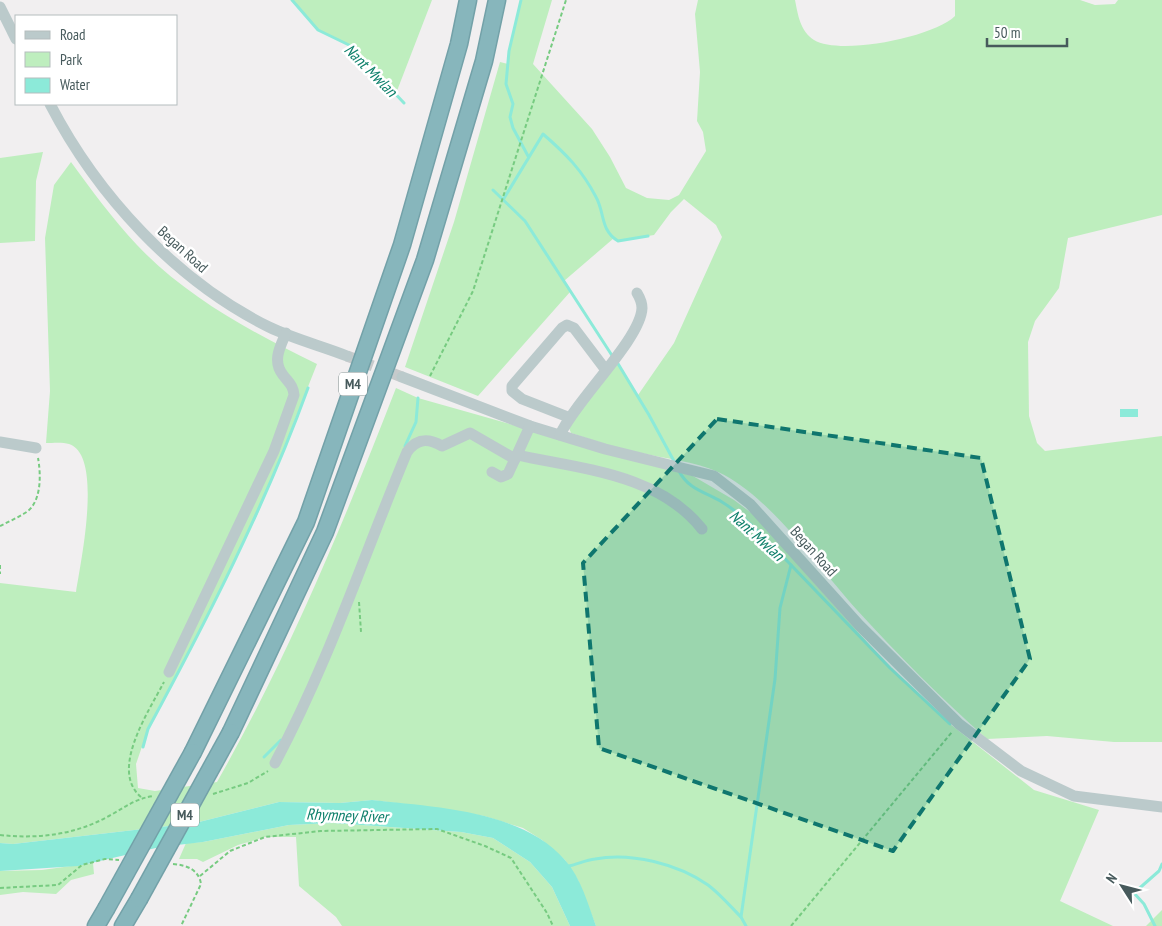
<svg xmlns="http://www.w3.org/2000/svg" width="1162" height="926" font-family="'PT Sans Narrow',sans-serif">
<rect width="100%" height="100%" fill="#f1eff0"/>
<!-- green -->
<g fill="#beeebe">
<polygon points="292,0 432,0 395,96 349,45 318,30"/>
<path d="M521 0H552L533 64 592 129 610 157 626 188 647 198 669 200 679 195 706 151 703 132 697 121 700 72 695 14 698 0H795C798 15 800 31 814 40 840 56 934 37 955 16V0H1080L1095 5 1115 4 1118 0H1162V215L1068 238 1059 288 1035 321 1028 342 1029 416 1037 443 1045 451 1162 436V742H1114L1047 736 987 739C942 699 898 655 857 610 819 568 769 495 718 472 694 461 666 459 641 453 617 448 594 441 571 433L567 423 616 361 638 395 674 343 722 237 716 225 684 199 671 212 654 235 618 241 614 238 564 281 570 292 478 396 405 367 454 222 500 62 508 64 509 50Z"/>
<polygon points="43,152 36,181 35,241 0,243 0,158"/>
<path d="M71 162C92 191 113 219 137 245 186 297 253 333 317 364L258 513 204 624 148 729 136 764 138 788 155 791 217 782C288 657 344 522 396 388L418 398 693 476 734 500 754 515 890 668 950 724 1034 790 1099 810 1060 901 1113 926H596L578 880 565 860 542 840 523 828 484 816 444 809 372 800 340 803 279 802 195 823 13 844 0 843V583L76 592C80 565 104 455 69 444 63 442 53 443 46 443L50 391 45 238 54 185Z"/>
<polygon points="333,823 461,832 493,838 530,862 552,887 570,926 342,926 336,917 299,886 296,837 265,837 238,845 203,862 197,859 179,859 186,843 203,842 289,825"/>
<polygon points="93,863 94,874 71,880 56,894 23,892 0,895 0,871 42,870"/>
<polygon points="1162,910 1162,926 1146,926"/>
</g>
<!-- water -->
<g fill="#8cead9">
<rect x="1120" y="409" width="18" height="8"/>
<path d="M372 800C434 807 522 810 565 860 581 878 588 904 596 926H570L552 887 530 862 493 838 461 832 333 823 289 825 203 842 160 847 78 866 0 871V843L13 844 195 823 279 802 340 803Z"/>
</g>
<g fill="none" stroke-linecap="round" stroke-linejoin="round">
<!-- stream -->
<g stroke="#8cead9" stroke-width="3">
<polyline points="292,0 318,30 349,45 404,103"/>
<polyline points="521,0 509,51 506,84 513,104 510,117 513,128 528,156"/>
<polyline points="493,190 525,221 613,357"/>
<path d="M503 200 543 134C566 154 582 170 596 197 605 213 600 230 618 241L648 236"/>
<polyline points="617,362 649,415 675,463"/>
<polyline points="405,446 416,422 418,398"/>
<path d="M679 471C688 489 705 492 722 502 748 518 769 543 791 565L780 608 775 679 741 917 746 926"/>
<polyline points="791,565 890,668 950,724"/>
<path d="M143 747 148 729C208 618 265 506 308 388"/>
<polyline points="264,757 281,740"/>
<path d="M569 866C578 864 586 860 595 859 631 852 678 864 708 885 720 894 731 907 741 917"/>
<polyline points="1155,926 1144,904 1134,893 1159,871 1162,864"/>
</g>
<!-- minor-tunnel -->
<polyline stroke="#c6cacb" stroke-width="11" stroke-dasharray="11 5.5" stroke-linecap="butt" points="347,356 402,377"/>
<defs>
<g id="highway">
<polyline points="231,732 325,532 425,260 484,61 497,0"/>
<polyline points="193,752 306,522 402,245 459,44 468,0"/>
<polyline points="96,926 106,909"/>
<polyline points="123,926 139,899"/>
</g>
</defs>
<!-- highway casing -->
<use href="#highway" stroke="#73a1a8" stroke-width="19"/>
<!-- path -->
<g stroke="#77cb81" stroke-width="2" stroke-dasharray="4 2.5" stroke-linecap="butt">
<polyline points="430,376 473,291 566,0"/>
<path d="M0 526C8 522 17 518 25 513 42 503 41 474 38 458"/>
<polyline points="0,565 0,574"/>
<polyline points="359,602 361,632"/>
<polyline points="213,794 248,783 268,771"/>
<path d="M141 797C109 770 149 711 164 682"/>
<path d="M0 835C38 839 75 835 109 816 124 808 136 798 154 796"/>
<path d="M173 864C187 865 199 870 201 884L181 926"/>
<polyline points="200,876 230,851 265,837 321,831 437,829 485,846 511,858 547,913 553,926"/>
<polyline points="0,888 58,885 82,865 105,859 119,860"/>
<polyline points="791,926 952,732"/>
</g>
<!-- minor -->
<g stroke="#bbcacb" stroke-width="11">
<polyline points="0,7 16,39"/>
<path d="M50 104C97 195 176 281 269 327 294 339 322 346 347 356"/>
<polyline points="402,377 530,426 605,449 714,476 750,504 859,625 959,724 1021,771 1074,796 1162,807"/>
<polyline points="568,417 522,399 512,391 512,386 562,328 567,325 574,328 605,369"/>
<path d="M560 435C575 401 641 339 642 308 642 302 640 298 637 293"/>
<polyline points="0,442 36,448"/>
<path d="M517 455C581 469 659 474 702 529"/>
<polyline points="492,472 501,477 508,474 515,459"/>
<path d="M169 672 274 451 294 395C293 385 289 383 283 375 272 361 280 347 286 333"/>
<path d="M275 763C328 664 364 555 407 452 417 438 428 438 442 446L470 433 515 459 530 426"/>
</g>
<!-- highway -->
<use href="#highway" stroke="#87b6bc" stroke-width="16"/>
<defs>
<g id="highway-bridge">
<polyline points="139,899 231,732"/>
<polyline points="106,909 193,752"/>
</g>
</defs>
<!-- highway-bridge casing -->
<use href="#highway-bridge" stroke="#73a1a8" stroke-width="19" stroke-linecap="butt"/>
<!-- highway-bridge -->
<use href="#highway-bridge" stroke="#87b6bc" stroke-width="16"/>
</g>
<!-- marked area -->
<path fill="#0f766e" fill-opacity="0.2" stroke="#0f766e" stroke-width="4" stroke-dasharray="10 6" stroke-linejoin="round" d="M717 419 981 458 1030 659 893 851 599 748 583 563Z"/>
<g text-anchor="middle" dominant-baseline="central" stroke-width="5" stroke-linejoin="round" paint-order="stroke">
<!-- shield labels -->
<g fill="#fff" stroke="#7e8c8d" stroke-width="1">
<rect x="339" y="372.5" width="28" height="23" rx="4"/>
<rect x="171" y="803.5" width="28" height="23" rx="4"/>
</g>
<g font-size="14" font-weight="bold" fill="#475a5c">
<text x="353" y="384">M4</text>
<text x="185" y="815">M4</text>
</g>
<!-- street labels -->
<g font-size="15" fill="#475a5c" stroke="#fff">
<text transform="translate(183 249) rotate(42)">Began Road</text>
<text transform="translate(814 551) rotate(48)">Began Road</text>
</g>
<!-- water labels -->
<g font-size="16" font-style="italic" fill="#10816c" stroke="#fff">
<text transform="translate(371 70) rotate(45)">Nant Mwlan</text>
<text transform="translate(757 535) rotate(42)">Nant Mwlan</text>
<text transform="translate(347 815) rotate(2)">Rhymney River</text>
</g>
</g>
<!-- legend -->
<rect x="15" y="15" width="162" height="90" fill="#ffffff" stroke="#b5bdbe"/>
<rect x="25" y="31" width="25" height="8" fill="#bbcacb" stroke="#b5bdbe"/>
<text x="60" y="40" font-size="15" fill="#475a5c">Road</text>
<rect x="25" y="52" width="25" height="15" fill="#beeebe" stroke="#b5bdbe"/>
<text x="60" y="65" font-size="15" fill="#475a5c">Park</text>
<rect x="25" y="78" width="25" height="15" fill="#8cead9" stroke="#b5bdbe"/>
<text x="60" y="90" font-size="15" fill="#475a5c">Water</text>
<!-- north arrow -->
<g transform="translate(1122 886) rotate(306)" stroke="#ffffff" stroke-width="4" paint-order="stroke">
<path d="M0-4L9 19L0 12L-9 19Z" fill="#475a5c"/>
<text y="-8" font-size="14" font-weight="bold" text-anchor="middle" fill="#475a5c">N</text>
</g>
<!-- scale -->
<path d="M987 38v8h80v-8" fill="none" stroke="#475a5c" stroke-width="2.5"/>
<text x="994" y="38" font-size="15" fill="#475a5c" stroke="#ffffff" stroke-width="4" paint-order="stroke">50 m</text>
</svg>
